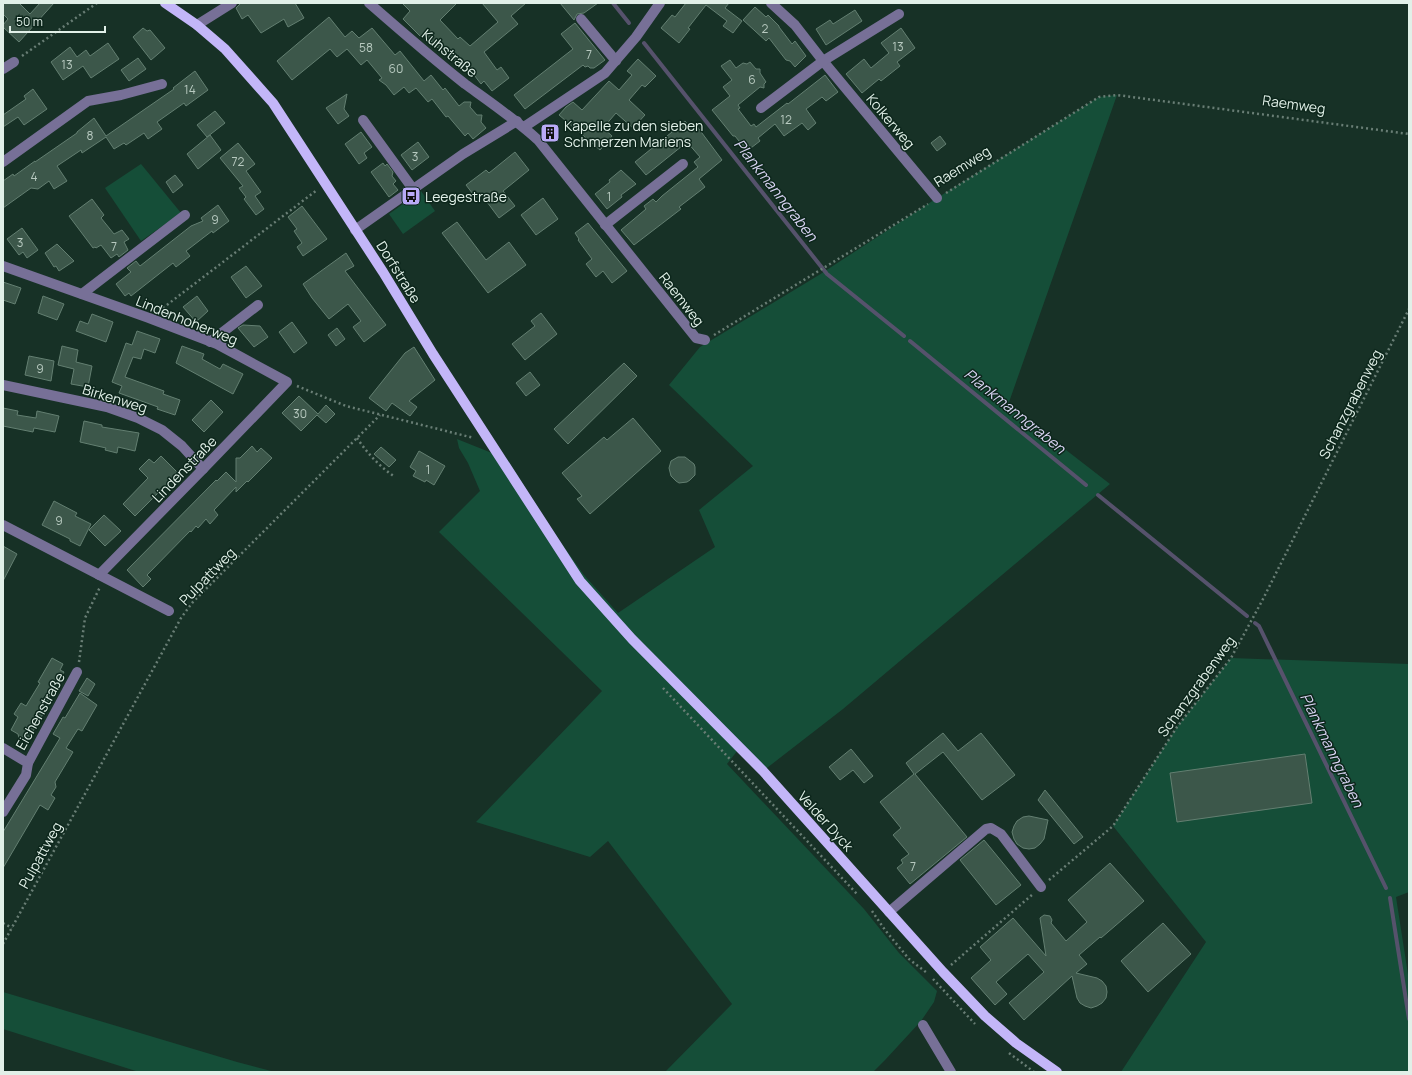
<svg xmlns="http://www.w3.org/2000/svg" width="1412" height="1075" font-family="Manrope,sans-serif">
<rect width="100%" height="100%" fill="#173126"/>
<!-- green -->
<g fill="#154e38">
<polygon points="1117,95 1008,405 1110,484 843,709 763,771 741,746 727,764 864,909 899,953 937,991 934,1002 921,1021 886,1059 873,1072 665,1072 732,1004 608,841 590,857 476,822 602,691 439,532 480,491 468,463 459,448 457,439 507,459 552,530 584,575 618,613 715,547 699,510 753,466 669,385 700,347 819,275 937,198 1099,97"/>
<polygon points="141,164 181,213 141,241 105,188"/>
<polygon points="421,191 435,211 403,234 389,214"/>
<polygon points="1231,658 1409,664 1409,892 1396,897 1409,981 1409,1072 1121,1072 1206,942 1113,826 1177,727"/>
<polygon points="3,992 237,1062 275,1072 139,1072 3,1029"/>
</g>
<g fill="none" stroke-linecap="round" stroke-linejoin="round">
<!-- stream -->
<g stroke="#56526c" stroke-width="4">
<polyline points="613,3 629,23"/>
<polyline points="644,43 827,274 904,336"/>
<polyline points="910,341 1086,485"/>
<polyline points="1098,495 1247,616"/>
<polyline points="1255,623 1259,626 1386,888"/>
<polyline points="1390,898 1409,1019"/>
</g>
</g>
<!-- building -->
<g fill="#3c574a" stroke="#637f71">
<polygon points="3,3 19,3 30,14 40,3 54,3 19,42 3,27 3,25 8,19 3,14"/>
<polygon points="241,3 295,3 304,18 288,27 284,19 261,33 248,15 242,19 236,8"/>
<polygon points="402,3 457,3 440,20 458,39 460,37 470,46 498,22 482,3 526,3 511,16 518,24 484,52 497,70 501,67 509,78 492,91 484,81 481,84 465,63 461,67 446,52 444,54 425,35 422,38 403,19 410,11"/>
<polygon points="560,3 598,3 584,13 577,14 574,20"/>
<polygon points="686,3 729,3 725,8 742,21 733,33 723,26 727,21 706,5 688,28 690,29 679,43 661,28 672,15 675,17"/>
<polygon points="755,7 766,17 768,15 779,26 779,27 792,44 795,41 806,56 795,67 790,61 786,60 769,38 766,41 743,20"/>
<polygon points="855,10 862,21 826,45 816,29 830,20 833,24"/>
<polygon points="329,17 345,37 352,31 359,38 372,28 395,55 400,51 424,81 431,75 443,90 445,88 459,106 464,102 471,102 470,107 477,115 482,115 481,122 486,128 473,139 468,133 465,136 448,116 446,117 432,99 428,102 416,88 409,93 404,87 394,95 386,85 379,80 382,78 367,60 361,65 347,49 337,57 330,49 292,80 277,61"/>
<polygon points="575,23 605,60 594,68 590,68 588,66 585,67 583,65 525,109 514,95 573,49 561,34"/>
<polygon points="143,28 147,31 150,30 165,48 151,60 133,37"/>
<polygon points="901,28 915,48 897,62 900,66 881,81 879,79 862,93 846,74 864,59 871,68 889,53 881,43"/>
<polygon points="108,43 119,59 91,78 83,66 63,80 51,62 70,47 77,57 86,50 90,56"/>
<polygon points="138,58 146,69 129,81 121,70"/>
<polygon points="638,59 656,76 645,87 642,85 629,100 645,115 633,128 616,113 603,128 612,136 600,150 559,115 566,107 573,102 582,110 609,81 619,90 632,75 627,71"/>
<polygon points="730,60 736,68 743,63 747,64 750,62 756,69 760,69 760,73 766,82 764,84 764,88 760,87 738,105 740,108 738,109 751,126 754,124 756,127 787,103 788,104 825,75 838,92 826,101 822,97 806,109 816,123 808,130 802,123 784,136 775,124 758,138 760,141 747,151 735,136 733,136 712,110 730,96 723,87 732,80 721,66"/>
<polygon points="195,71 208,90 186,106 184,103 157,122 162,129 148,139 144,133 126,145 124,143 114,149 106,137 82,153 81,150 57,166 67,181 54,189 49,181 38,189 31,188 3,208 3,181 13,174 14,176 35,161 35,162 77,133 77,132 94,118 106,136 174,89 173,88"/>
<polygon points="33,89 47,109 24,125 18,117 3,127 3,115 26,99 24,96"/>
<polygon points="347,94 344,109 349,116 338,124 326,108"/>
<polygon points="215,111 225,123 207,137 197,125"/>
<polygon points="685,121 691,129 696,125 722,160 699,179 705,187 679,207 681,209 634,245 621,230 646,209 644,206 653,199 656,202 662,196 698,167 694,162 700,157 687,142 646,175 635,162 672,132 673,126 678,127"/>
<polygon points="361,132 372,147 364,153 367,158 359,164 345,144"/>
<polygon points="210,135 221,150 198,169 187,154"/>
<polygon points="940,136 946,144 937,151 931,143"/>
<polygon points="418,142 429,157 412,170 401,155"/>
<polygon points="238,143 255,164 246,171 261,192 255,196 264,209 256,215 244,199 246,197 239,188 243,186 220,158"/>
<polygon points="515,152 529,170 503,191 515,206 499,218 481,194 476,198 466,185 486,170 489,173"/>
<polygon points="383,163 385,166 387,164 393,172 392,176 396,181 393,184 398,190 389,197 371,172"/>
<polygon points="621,170 636,184 621,195 622,197 607,209 595,194 610,182 609,180"/>
<polygon points="175,175 183,185 173,193 166,182"/>
<polygon points="543,198 558,219 536,235 521,215"/>
<polygon points="92,199 104,215 101,218 114,234 122,230 129,239 124,242 128,250 119,257 117,254 111,258 101,245 96,248 95,247 93,248 69,216"/>
<polygon points="218,205 229,221 213,233 212,231 186,251 190,256 176,267 173,263 131,296 129,293 125,296 116,284 131,272 127,268 136,261 140,266 191,226 203,221 201,218"/>
<polygon points="302,206 327,239 303,256 297,247 302,243 294,231 297,229 288,217"/>
<polygon points="457,222 486,260 509,242 526,265 488,293 442,233"/>
<polygon points="588,223 627,271 612,283 603,271 596,277 586,264 592,259 578,240 579,239 575,233"/>
<polygon points="22,228 38,250 27,258 23,252 19,255 7,239"/>
<polygon points="57,244 74,261 59,271 56,266 54,267 45,253"/>
<polygon points="346,253 354,266 345,271 386,325 364,342 353,327 361,321 348,304 329,319 312,298 303,284"/>
<polygon points="246,266 262,286 246,298 231,277"/>
<polygon points="3,282 21,288 15,304 3,300"/>
<polygon points="43,296 64,304 57,320 38,313"/>
<polygon points="197,296 208,311 196,322 183,307"/>
<polygon points="541,313 557,334 525,360 512,344 535,326 531,321"/>
<polygon points="92,314 113,322 106,342 76,331 80,321 88,324"/>
<polygon points="292,322 307,343 294,353 279,332"/>
<polygon points="243,325 260,326 268,337 254,347 238,328"/>
<polygon points="337,328 345,339 336,346 328,335"/>
<polygon points="137,331 160,339 155,353 144,349 141,359 133,357 125,377 164,391 163,394 180,400 175,415 157,409 158,407 119,393 122,386 112,382 126,343 132,345"/>
<polygon points="62,346 78,350 76,362 92,366 88,387 71,384 74,369 58,365"/>
<polygon points="182,346 204,354 202,359 220,369 223,364 243,374 233,394 176,363"/>
<polygon points="414,347 435,380 409,401 417,407 410,416 392,403 386,411 369,398 405,353"/>
<polygon points="29,356 54,361 51,381 25,375"/>
<polygon points="624,363 637,376 568,444 554,429"/>
<polygon points="530,372 540,385 526,396 516,383"/>
<polygon points="299,396 318,414 326,405 335,414 326,423 317,415 301,431 282,413"/>
<polygon points="211,400 223,412 204,432 192,420"/>
<polygon points="3,408 18,411 17,415 36,418 37,411 59,416 55,432 34,428 33,432 3,426"/>
<polygon points="633,418 661,451 590,514 577,499 582,496 562,473 604,437 607,440"/>
<polygon points="84,421 102,425 102,427 139,433 135,451 118,447 117,453 105,450 106,448 80,442"/>
<polygon points="252,446 257,452 261,448 272,458 248,482 247,481 236,492 236,487 214,510 218,515 210,524 206,519 198,528 196,526 191,532 190,531 147,575 151,579 143,587 127,570 216,480 217,481 226,472 236,482 236,458 240,458"/>
<polygon points="381,447 396,460 389,467 374,454"/>
<polygon points="419,451 445,466 434,485 426,480 425,482 413,476 416,471 410,467"/>
<polygon points="161,456 178,473 135,516 123,504 148,478 139,469 149,459 154,463"/>
<polygon points="678,457 685,457 694,464 695,467 695,475 690,480 687,482 679,483 676,481 671,476 669,468 671,461"/>
<polygon points="54,501 77,513 75,516 91,524 80,546 70,541 70,539 42,525"/>
<polygon points="104,515 121,531 105,546 89,530"/>
<polygon points="3,546 17,554 3,581"/>
<polygon points="52,658 63,664 60,670 64,672 47,700 50,702 28,740 23,737 19,738 18,734 11,730 18,717 14,714 21,703 26,706 40,683 38,682"/>
<polygon points="87,678 95,684 88,696 79,691"/>
<polygon points="80,693 97,705 82,731 78,729 66,748 73,752 55,782 56,787 51,795 55,798 48,810 40,805 3,868 3,832 60,738 53,734 63,717 65,718"/>
<polygon points="943,733 958,751 981,733 1015,775 982,800 943,752 915,774 967,837 910,884 897,868 903,863 901,860 909,854 893,835 901,828 880,802 914,774 906,763"/>
<polygon points="851,749 873,776 864,783 853,770 840,780 829,767"/>
<polygon points="1305,754 1312,803 1177,822 1170,773"/>
<polygon points="1045,790 1083,837 1074,844 1038,800"/>
<polygon points="1029,816 1048,820 1044,839 1040,844 1035,848 1029,849 1023,848 1017,844 1014,839 1012,832 1014,826 1017,821 1023,817"/>
<polygon points="984,840 1021,885 996,905 960,860"/>
<polygon points="1110,863 1144,901 1101,938 1100,937 1079,955 1087,964 1076,973 1097,978 1102,981 1106,986 1107,992 1106,998 1102,1003 1097,1006 1091,1008 1085,1006 1080,1003 1077,998 1072,976 1024,1020 1009,1003 1044,972 1028,954 996,982 1007,994 995,1005 971,978 991,960 980,947 1013,918 1046,956 1040,918 1044,915 1050,916 1052,920 1051,923 1066,941 1087,922 1068,900"/>
<polygon points="1163,923 1191,954 1148,992 1121,961"/>
</g>
<g fill="none" stroke-linecap="round" stroke-linejoin="round">
<!-- path -->
<g stroke="#697e75" stroke-width="2.5" stroke-dasharray="2 3" stroke-linecap="butt">
<polyline points="22,56 97,3"/>
<polyline points="946,193 1099,97 1117,95 1409,134"/>
<polyline points="159,311 317,190"/>
<polyline points="714,335 928,204"/>
<polyline points="297,386 346,406 474,438"/>
<path d="M357 438C367 453 380 467 395 477"/>
<polyline points="79,662 85,618 100,587"/>
<polyline points="663,688 857,894"/>
<polyline points="1049,880 1113,826 1177,727 1231,658 1262,601 1409,309"/>
<polyline points="872,911 885,930 909,959 927,973"/>
<polyline points="3,923 12,928"/>
<polyline points="3,944 181,618 192,603 380,415"/>
<polyline points="951,965 1033,894"/>
<polyline points="933,979 975,1024"/>
<polyline points="1009,1053 1034,1072"/>
</g>
<!-- minor -->
<g stroke="#777097" stroke-width="10">
<path d="M369 3C401 31 432 58 465 84 490 102 515 119 538 140L696 338 705 340"/>
<polyline points="771,3 795,25 823,61 937,198"/>
<polyline points="581,19 616,61"/>
<polyline points="197,25 232,3"/>
<polyline points="3,69 14,62"/>
<polyline points="761,108 823,61 899,14"/>
<polyline points="363,120 413,189"/>
<polyline points="524,127 605,73 636,37 660,3"/>
<polyline points="3,162 88,101 121,95 162,84"/>
<polyline points="605,225 683,164"/>
<polyline points="355,230 463,154 517,121"/>
<polyline points="3,266 149,318 217,344 287,382 203,469 99,575"/>
<polyline points="82,294 185,215"/>
<polyline points="210,342 258,305"/>
<polyline points="3,385 107,407 138,418 162,430 182,446 203,469"/>
<polyline points="3,525 169,611"/>
<polyline points="3,748 28,763 26,775 3,812"/>
<polyline points="28,763 77,672"/>
<polyline points="889,912 986,829 991,828 1001,834 1041,887"/>
<polyline points="923,1025 951,1072"/>
</g>
<!-- major -->
<polyline stroke="#c3b6f8" stroke-width="10" points="165,3 197,25 225,49 273,103 383,272 433,354 580,581 632,639 763,771 943,972 985,1016 1016,1043 1057,1072"/>
</g>
<!-- icons -->
<defs>
<symbol id="building-square" viewBox="-11 -11 22 22"><rect x="-9" y="-9" width="18" height="18" rx="4" fill="#b9aaf7" stroke="#0d271c"/><path d="M-4-6H4V6H1V3H-1V6H-4ZM-2.5-4.3h1.7v1.8h-1.7ZM.8-4.3h1.7v1.8H.8ZM-2.5-1h1.7V.8h-1.7ZM.8-1h1.7V.8H.8Z" fill="#111"/></symbol>
<symbol id="bus-square" viewBox="-11 -11 22 22"><rect x="-9" y="-9" width="18" height="18" rx="4" fill="#b9aaf7" stroke="#0d271c"/><path d="M-5-6H5V4H4V6H2V4H-2V6H-4V4H-5ZM-3.5-4V0h7V-4ZM-3.5 1.2v1.5H-2V1.2ZM2 1.2v1.5H3.5V1.2Z" fill="#111"/></symbol>
</defs>
<g fill-rule="evenodd">
<use href="#building-square" x="539" y="122" width="22" height="22"/>
<use href="#bus-square" x="400" y="185" width="22" height="22"/>
</g>
<g text-anchor="middle" dominant-baseline="central" stroke-width="3" stroke-linejoin="round" paint-order="stroke">
<!-- number labels -->
<g font-size="12" fill="#b8cac0">
<text x="765" y="28">2</text>
<text x="898" y="46">13</text>
<text x="366" y="47">58</text>
<text x="589" y="54">7</text>
<text x="67" y="64">13</text>
<text x="396" y="68">60</text>
<text x="752" y="79">6</text>
<text x="190" y="89">14</text>
<text x="786" y="119">12</text>
<text x="90" y="135">8</text>
<text x="415" y="156">3</text>
<text x="238" y="161">72</text>
<text x="34" y="176">4</text>
<text x="609" y="196">1</text>
<text x="215" y="219">9</text>
<text x="20" y="242">3</text>
<text x="114" y="246">7</text>
<text x="40" y="368">9</text>
<text x="300" y="413">30</text>
<text x="428" y="469">1</text>
<text x="59" y="520">9</text>
<text x="913" y="866">7</text>
</g>
<!-- street labels -->
<g font-size="14" fill="#e1f0e8" stroke="#0d271c">
<text transform="translate(450 53) rotate(39)">Kuhstraße</text>
<text transform="translate(1294 104) rotate(8)">Raemweg</text>
<text transform="translate(891 121) rotate(50)">Kolkerweg</text>
<text transform="translate(962 166) rotate(-32)">Raemweg</text>
<text transform="translate(399 272) rotate(58)">Dorfstraße</text>
<text transform="translate(682 299) rotate(52)">Raemweg</text>
<text transform="translate(187 320) rotate(22)">Lindenhoherweg</text>
<text transform="translate(115 398) rotate(17)">Birkenweg</text>
<text transform="translate(1350 404) rotate(-63)">Schanzgrabenweg</text>
<text transform="translate(184 469) rotate(-46)">Lindenstraße</text>
<text transform="translate(207 576) rotate(-46)">Pulpattweg</text>
<text transform="translate(1196 686) rotate(-54)">Schanzgrabenweg</text>
<text transform="translate(40 711) rotate(-61)">Eichenstraße</text>
<text transform="translate(826 821) rotate(48)">Velder Dyck</text>
<text transform="translate(40 855) rotate(-61)">Pulpattweg</text>
</g>
<!-- poi labels -->
<g font-size="14" fill="#e1f0e8" stroke="#0d271c" text-anchor="start">
<text x="564" y="125">Kapelle zu den sieben<tspan x="564" dy="16">Schmerzen Mariens</tspan></text>
<text x="425" y="196">Leegestraße</text>
</g>
<!-- water labels -->
<g font-size="15" font-style="italic" fill="#d9d4f3" stroke="#0d271c">
<text transform="translate(776 190) rotate(52)">Plankmanngraben</text>
<text transform="translate(1015 411) rotate(39)">Plankmanngraben</text>
<text transform="translate(1332 750) rotate(64)">Plankmanngraben</text>
</g>
</g>
<!-- border -->
<rect width="1412" height="1075" fill="none" stroke="#e1f0e8" stroke-width="8"/>
<!-- scale -->
<path d="M10 26v6h95v-6" fill="none" stroke="#e1f0e8" stroke-width="2"/>
<text x="16" y="26" font-size="12" fill="#e1f0e8" stroke="#0d271c" stroke-width="3" paint-order="stroke">50 m</text>
</svg>
